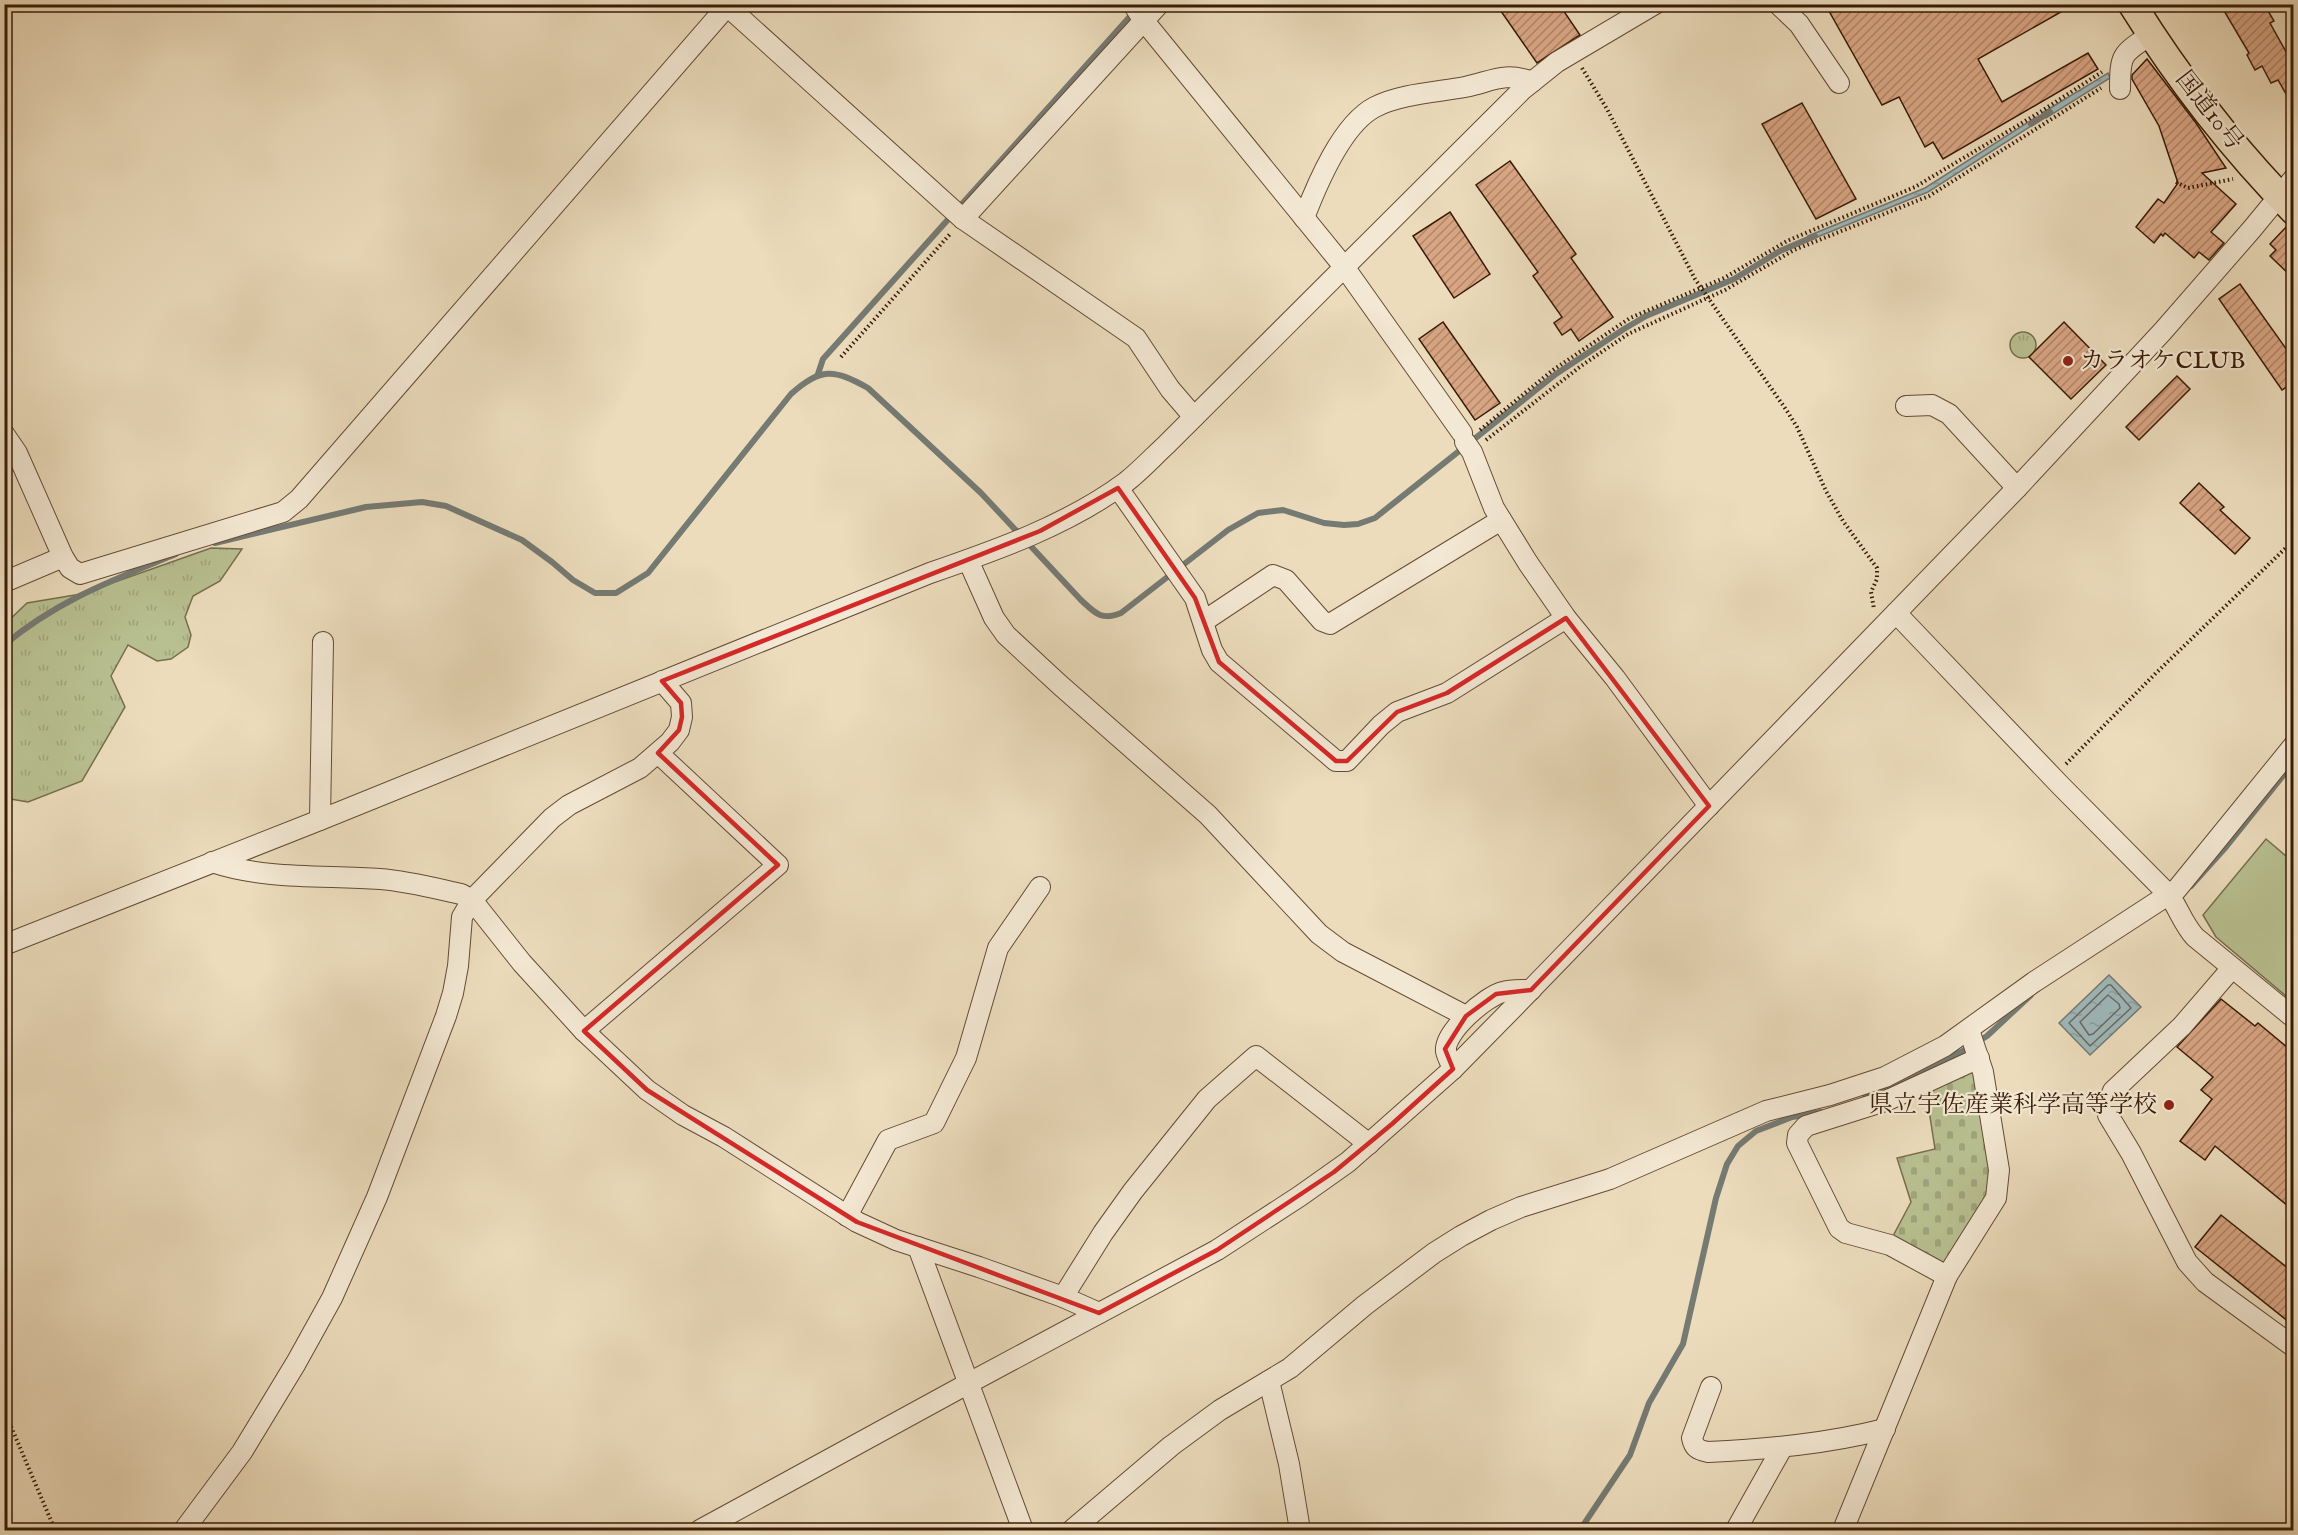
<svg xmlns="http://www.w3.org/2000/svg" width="2298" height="1535" font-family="'IM FELL English','Noto Serif JP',serif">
<defs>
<pattern id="grass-tufts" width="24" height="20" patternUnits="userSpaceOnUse" patternTransform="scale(1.5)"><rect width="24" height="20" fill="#b8c091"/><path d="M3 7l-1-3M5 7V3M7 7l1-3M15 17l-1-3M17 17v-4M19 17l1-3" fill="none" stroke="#9fa47c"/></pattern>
<pattern id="cemetery-stones" width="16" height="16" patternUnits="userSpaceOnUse" patternTransform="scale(1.5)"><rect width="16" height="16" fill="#b8c091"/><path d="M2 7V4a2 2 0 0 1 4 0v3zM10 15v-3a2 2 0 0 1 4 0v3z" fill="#9fa47c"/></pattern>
<pattern id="water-ripples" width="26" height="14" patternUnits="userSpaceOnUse" patternTransform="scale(1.5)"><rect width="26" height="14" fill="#9eb9bb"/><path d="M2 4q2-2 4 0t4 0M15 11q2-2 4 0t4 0" fill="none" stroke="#899e9f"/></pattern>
<pattern id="building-hatch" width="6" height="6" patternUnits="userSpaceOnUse" patternTransform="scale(1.5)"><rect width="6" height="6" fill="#d9a684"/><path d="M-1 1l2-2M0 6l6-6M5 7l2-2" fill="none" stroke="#b1866a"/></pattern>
</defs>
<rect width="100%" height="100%" fill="#ecdcbc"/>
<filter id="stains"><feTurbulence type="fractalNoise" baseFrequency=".00333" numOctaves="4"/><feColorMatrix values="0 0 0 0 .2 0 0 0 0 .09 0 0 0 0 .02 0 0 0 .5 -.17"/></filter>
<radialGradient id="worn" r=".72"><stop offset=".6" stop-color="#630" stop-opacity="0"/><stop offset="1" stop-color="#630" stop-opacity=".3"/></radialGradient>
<!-- grass -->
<g fill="url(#grass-tufts)" stroke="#786e4c" stroke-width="1.5">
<circle cx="2023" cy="345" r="13"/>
<polygon points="211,548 242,549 220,581 193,596 185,617 191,635 188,647 171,659 157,661 128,645 111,676 125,707 82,781 28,802 5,798 5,624 27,603 81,594"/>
</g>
<!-- cemetery -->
<polygon fill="url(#cemetery-stones)" stroke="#786e4c" stroke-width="1.5" points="1972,1072 1980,1076 1991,1185 1981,1210 1957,1241 1944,1266 1892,1238 1911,1202 1897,1158 1935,1149 1926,1091"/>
<!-- garden -->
<polygon fill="#b8c091" stroke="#786e4c" stroke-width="1.5" points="2266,839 2293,862 2293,1002 2216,937 2203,915"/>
<!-- water -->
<g fill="url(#water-ripples)" stroke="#757a73" stroke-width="1.5">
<polygon points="2108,73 2110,78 2046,118 2042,113"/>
<polygon points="2036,117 2039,121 1928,192 1810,240 1808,236 1925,188"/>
<polygon points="2109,975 2141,1007 2090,1055 2059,1023"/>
</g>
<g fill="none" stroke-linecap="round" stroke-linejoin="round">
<!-- shore -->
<g stroke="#6b6a61" stroke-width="1.5">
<polygon points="2108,985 2111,985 2131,1008 2090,1046 2069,1023"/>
<polygon points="2108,995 2119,1004 2120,1008 2093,1034 2089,1035 2080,1022"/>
</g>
<!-- stream -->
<g stroke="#757a73" stroke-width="6">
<polyline points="2031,124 2050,112"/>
<polyline points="818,374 823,359 1134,12"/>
<path d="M215 543 366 507 422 502 446 506 522 540 552 562 573 580 595 593H616L648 573 791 394C821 367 834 369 868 388L981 493 1081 600C1095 613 1101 621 1121 613L1228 530 1258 513 1283 510 1324 523 1344 525 1358 524 1375 518 1556 374 1624 329 1646 316 1734 279 1780 251 1815 236"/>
<path d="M4 645C58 600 113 580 176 554"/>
<polyline points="2191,886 2226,847 2294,762"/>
<polyline points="1865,1097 1961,1052 1987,1036 2031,995"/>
<polyline points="1580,1530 1630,1455 1649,1403 1683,1344 1716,1198 1727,1164 1738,1146 1756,1131 1792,1117 1821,1112"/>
</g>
</g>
<!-- building -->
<g fill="url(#building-hatch)" stroke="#381b07" stroke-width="1.5">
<polygon points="1496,4 1559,4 1580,35 1537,63"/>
<polygon points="1825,4 2075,4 1978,59 2002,102 2088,53 2098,69 1943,159 1933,142 1925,147 1899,97 1882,105"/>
<polygon points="2220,4 2264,4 2274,21 2270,23 2294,66 2294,108 2278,80 2271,83 2262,66 2255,70 2247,55 2249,53"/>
<polygon points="2147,59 2196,123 2226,168 2202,173 2236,204 2211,232 2224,243 2209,260 2199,252 2194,258 2165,233 2163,236 2161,234 2154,243 2136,227 2158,199 2164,203 2178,183 2159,126 2132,79 2132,75"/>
<polygon points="1802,103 1856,199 1816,219 1762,124"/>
<polygon points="1510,161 1576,254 1571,258 1613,317 1579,341 1571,329 1562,335 1554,323 1562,317 1533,276 1538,272 1476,185"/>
<polygon points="1450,212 1490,274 1454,298 1413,236"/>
<polygon points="2288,225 2294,226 2294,279 2270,256 2276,250 2270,244"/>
<polygon points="2240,284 2294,360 2294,382 2282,390 2219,299"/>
<polygon points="1443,322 1500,403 1475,420 1419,339"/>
<polygon points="2064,322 2106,365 2071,399 2029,357"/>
<polygon points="2177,376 2190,389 2139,440 2126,427"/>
<polygon points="2199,483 2224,507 2220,510 2250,538 2235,554 2180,503"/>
<polygon points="2221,999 2255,1026 2258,1023 2294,1053 2294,1211 2215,1146 2205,1160 2180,1141 2212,1099 2201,1090 2213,1077 2177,1047"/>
<polygon points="2221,1215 2294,1273 2294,1326 2195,1247"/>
</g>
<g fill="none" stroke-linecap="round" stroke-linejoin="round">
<defs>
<g id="minor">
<polyline points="725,4 963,219 1136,338 1170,389 1194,417"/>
<polyline points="1133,4 1144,21 1345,268 1462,433"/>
<polyline points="1778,4 1799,24 1839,83"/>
<path d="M2120 89C2120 53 2122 54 2152 34"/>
<path d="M1304 218C1317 184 1342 124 1375 107 1399 94 1438 92 1465 87 1491 82 1504 71 1532 82"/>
<polyline points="963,219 1159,4"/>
<polyline points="1906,406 1932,405 1949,414 2017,488"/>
<polyline points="4,434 17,453 63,557 70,568 80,574 283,512 299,499 729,4"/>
<polyline points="1465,442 1472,452 1494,508 1528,563 1566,618 1615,678 1709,806"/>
<polyline points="1118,488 1195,598 1212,650 1219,662 1336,761 1347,761 1381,725 1397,712 1447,693 1566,618"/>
<polyline points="968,560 994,618 1006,635 1060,685 1208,815 1319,934 1343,952 1466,1016"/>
<polyline points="4,582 63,557"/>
<path d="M1896 613 2060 785 2169 895C2179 909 2183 924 2195 937L2294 1018"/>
<polyline points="1204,621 1273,575 1286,580 1322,621 1330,624 1501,520"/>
<polyline points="320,820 323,642"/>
<path d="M212 862C266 880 323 875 380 879 407 881 434 888 461 894L472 900 522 963 584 1031 647 1090 683 1115 724 1137 857 1222 896 1240 979 1267 1063 1297 1099 1313"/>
<path d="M4 945 320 820 930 573C997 550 1068 525 1126 482 1140 471 1153 457 1166 445L1522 90 1557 62 1655 4"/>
<polyline points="2232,968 2182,1026 2113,1091 2108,1103 2108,1115 2131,1153 2187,1262 2205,1282 2294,1347"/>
<polyline points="584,1031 778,865 658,753"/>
<path d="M1453 1069C1451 1063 1447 1057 1446 1051 1444 1032 1486 996 1503 992 1511 989 1522 990 1531 990"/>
<polyline points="847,1216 888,1140 934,1123 966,1058 998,948 1040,887"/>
<polyline points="918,1247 1023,1530"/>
<polyline points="1947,1276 1890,1245 1846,1233 1839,1228 1797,1143 1798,1135 1806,1126 1888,1100 1979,1058"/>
<polyline points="1063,1297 1103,1233 1133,1191 1207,1099 1256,1056 1369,1144"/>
<polyline points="1269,1381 1289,1464 1300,1530"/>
<path d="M1711 1387 1692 1438C1694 1448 1698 1450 1708 1452 1768 1449 1826 1444 1885 1429"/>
<polyline points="184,1530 242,1452 296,1363 332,1298 377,1197 446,1016 453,993 458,966 462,917 472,900 552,818 569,805 640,768 670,742 679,730 682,717 681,703 662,681"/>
<polyline points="700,1530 969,1383 1217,1250 1300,1196 1348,1162 1453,1069 1515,1006 2017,488 2163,331 2252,229 2294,178"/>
<polyline points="1072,1530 1171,1446 1220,1410 1290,1368 1365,1305 1434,1253 1461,1236 1491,1220 1521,1207 1610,1179 1766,1111 1830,1095 1885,1077 1945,1046 2034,982 2177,889 2294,745"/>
<polyline points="1736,1530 1782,1448"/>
<polyline points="1843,1530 1947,1276 1996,1198 1999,1170 1983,1072 1969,1030"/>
</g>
<path id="highway" d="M2132 4C2178 78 2233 149 2294 211"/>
</defs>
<!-- minor casing -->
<use href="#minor" stroke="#654b34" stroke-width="22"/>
<!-- highway casing -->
<use href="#highway" stroke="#381b07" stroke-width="30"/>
<!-- path -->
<g stroke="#381b07" stroke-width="4" stroke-dasharray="1.5 3" stroke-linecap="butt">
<polyline points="1582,68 1607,109 1695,279 1787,411 1797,427 1826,491 1843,521 1877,568 1877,579 1871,592 1874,609"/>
<polyline points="2176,182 2188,188 2233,179"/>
<polyline points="841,357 951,233"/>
<polyline points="1480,430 1553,370 1630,318 1724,278 1787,241 1915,187 2037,114 2102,72"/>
<polyline points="1486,440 1581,366 1628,334 1725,290 1794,250 1929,196 2101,88"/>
<polyline points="2066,764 2155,674 2294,540"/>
<polyline points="4,1410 55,1530"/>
</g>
<!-- minor -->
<use href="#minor" stroke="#f3e8d3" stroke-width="20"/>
<!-- highway -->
<use href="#highway" stroke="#ecdcbc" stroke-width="27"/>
</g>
<!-- marked area -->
<path fill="none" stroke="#d62828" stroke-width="4.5" stroke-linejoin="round" d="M1118 488 1195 598 1219 662 1336 761H1347L1397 712 1447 693 1566 618 1709 806 1531 990 1496 994 1466 1016 1445 1049 1453 1069 1392 1124 1334 1172 1217 1250 1099 1313 857 1222 647 1090 584 1031 778 865 658 753 679 730 682 717 681 703 662 681 1040 531Z"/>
<!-- markers -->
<g fill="#8f2418" stroke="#f3e8d3" stroke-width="2">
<circle cx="2068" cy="361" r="6"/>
<circle cx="2169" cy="1105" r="6"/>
</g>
<g text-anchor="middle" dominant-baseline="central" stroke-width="4.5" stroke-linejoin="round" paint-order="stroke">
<!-- street labels -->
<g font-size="24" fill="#381b07" stroke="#f3e8d3">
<text transform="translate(2209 111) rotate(52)">国道10号</text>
</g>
<!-- poi labels -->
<g font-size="24" fill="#381b07" stroke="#f3e8d3" text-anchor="start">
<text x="2080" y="361">カラオケCLUB</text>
<text x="2157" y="1105" text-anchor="end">県立宇佐産業科学高等学校</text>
</g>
</g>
<!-- margin -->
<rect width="2298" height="1535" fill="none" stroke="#ecdcbc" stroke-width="24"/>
<rect x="6" y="6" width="2286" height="1523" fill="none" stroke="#381b07" stroke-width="3"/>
<rect x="12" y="12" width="2274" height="1511" fill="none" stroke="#381b07" stroke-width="1.5"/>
<rect width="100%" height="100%" filter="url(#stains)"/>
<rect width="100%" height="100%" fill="url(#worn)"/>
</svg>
